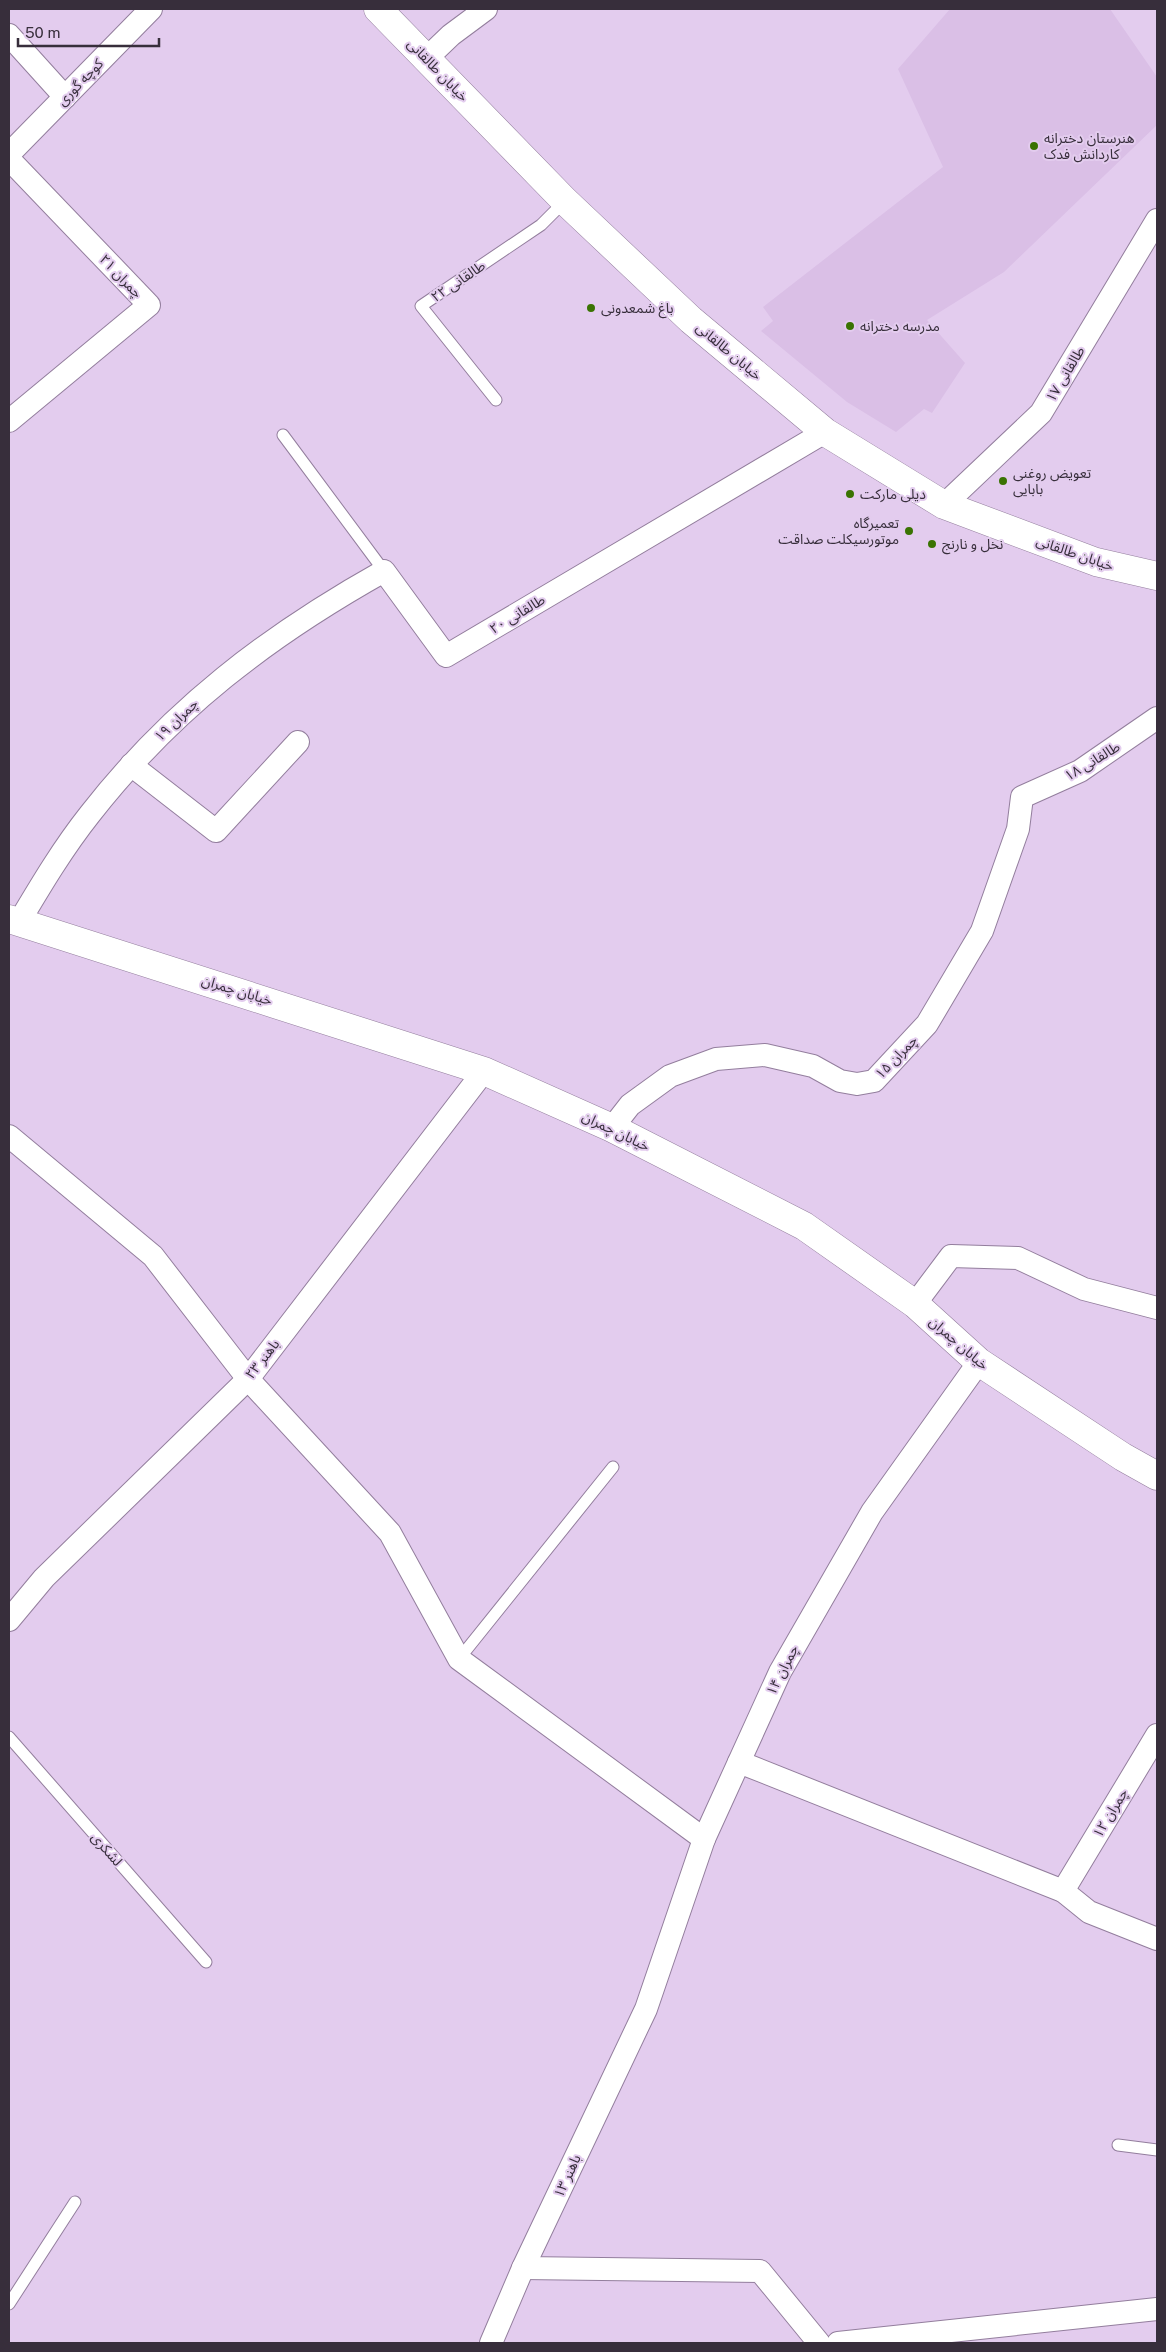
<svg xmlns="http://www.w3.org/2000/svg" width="1166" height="2352" font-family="'Public Sans','Noto Sans Arabic',sans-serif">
<rect width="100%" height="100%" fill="#e3ccee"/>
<!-- built -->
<polygon fill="#dabfe6" points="950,9 1110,9 1157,77 1157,125 1004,272 927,320 965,363 932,413 924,409 896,432 847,402 761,331 773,321 763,307 943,167 898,69"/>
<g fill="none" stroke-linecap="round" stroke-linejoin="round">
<defs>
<g id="lane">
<polyline points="496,400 421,306 541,225 565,201"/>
<polyline points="283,435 384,571"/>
<polyline points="459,1659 613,1467"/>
<polyline points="9,1737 206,1962"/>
<polyline points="1118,2145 1157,2150"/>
<polyline points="9,2304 75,2202"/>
</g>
<g id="street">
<polyline points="9,35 65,97"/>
<polyline points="427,58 451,35 486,9"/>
<polyline points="9,154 151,9"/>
<polyline points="9,159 149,305 9,421"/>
<polyline points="944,505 1041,413 1157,220"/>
<polyline points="131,765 216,831 298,742"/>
<path d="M19 922C41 885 63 848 90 814 172 709 268 636 384 571L446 656 825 432"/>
<polyline points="612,1128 630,1105 670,1076 716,1059 765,1055 813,1066 840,1081 857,1084 874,1081 927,1024 982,931 1018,829 1022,797 1080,771 1157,718"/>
<polyline points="9,1136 153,1256 248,1379 390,1533 459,1659 704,1839"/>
<polyline points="915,1304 951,1256 1018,1258 1084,1289 1157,1308"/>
<polyline points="9,1620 44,1578 248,1379 484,1071"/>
<polyline points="739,1762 1063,1891 1089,1912 1157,1939"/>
<polyline points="1063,1891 1157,1735"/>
<polyline points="523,2268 760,2271 819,2343"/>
<polyline points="491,2343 523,2268 646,2009 704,1839 780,1672 872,1512 979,1362"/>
<polyline points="838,2343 1157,2309"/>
</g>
<polyline id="secondary" points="9,919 484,1071 612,1128 804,1226 915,1304 979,1362 1123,1457 1157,1476"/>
<polyline id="primary" points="378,9 565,201 691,320 825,432 944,505 1096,562 1157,576"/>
</defs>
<!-- lane casing -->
<use href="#lane" stroke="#937e9d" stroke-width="13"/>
<!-- street casing -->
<use href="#street" stroke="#937e9d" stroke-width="24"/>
<!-- secondary casing -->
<use href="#secondary" stroke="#937e9d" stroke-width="29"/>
<!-- primary casing -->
<use href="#primary" stroke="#937e9d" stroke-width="29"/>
<!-- lane -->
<use href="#lane" stroke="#fff" stroke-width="11"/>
<!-- street -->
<use href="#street" stroke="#fff" stroke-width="22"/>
<!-- secondary -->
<use href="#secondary" stroke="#fff" stroke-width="28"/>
<!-- primary -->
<use href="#primary" stroke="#fff" stroke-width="28"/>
</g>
<!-- markers -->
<g fill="#3a7302" stroke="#e3ccee" stroke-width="2">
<circle cx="1034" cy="146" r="5"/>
<circle cx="591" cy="308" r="5"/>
<circle cx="850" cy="326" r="5"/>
<circle cx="1003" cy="481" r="5"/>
<circle cx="850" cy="494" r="5"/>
<circle cx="909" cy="531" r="5"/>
<circle cx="932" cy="544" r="5"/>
</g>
<g text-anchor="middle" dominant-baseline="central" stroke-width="4" stroke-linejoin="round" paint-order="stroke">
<!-- street labels -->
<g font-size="14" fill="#372e3b" stroke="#e3ccee">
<text transform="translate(438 70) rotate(46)">خیابان طالقانی</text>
<text transform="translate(80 82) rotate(-46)">کوچه گوری</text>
<text transform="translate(121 276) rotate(46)">چمران ۲۱</text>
<text transform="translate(458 281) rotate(-34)">طالقانی ۲۲</text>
<text transform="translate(729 351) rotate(40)">خیابان طالقانی</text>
<text transform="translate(1065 374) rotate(-59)">طالقانی ۱۷</text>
<text transform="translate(1075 553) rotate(19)">خیابان طالقانی</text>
<text transform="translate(517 614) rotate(-31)">طالقانی ۲۰</text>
<text transform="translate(176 720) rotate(-44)">چمران ۱۹</text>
<text transform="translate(1092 761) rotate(-31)">طالقانی ۱۸</text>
<text transform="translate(237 990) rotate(17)">خیابان چمران</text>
<text transform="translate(896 1057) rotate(-46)">چمران ۱۵</text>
<text transform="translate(616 1131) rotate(26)">خیابان چمران</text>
<text transform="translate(959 1343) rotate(41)">خیابان چمران</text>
<text transform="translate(262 1359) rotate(-52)">باهنر ۲۳</text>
<text transform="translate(782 1670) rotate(-63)">چمران ۱۴</text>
<text transform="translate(1110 1813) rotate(-59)">چمران ۱۲</text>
<text transform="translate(107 1849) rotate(49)">لشکری</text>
<text transform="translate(567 2176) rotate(-65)">باهنر ۱۳</text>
</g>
<!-- poi labels -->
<g font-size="14" fill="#372e3b" stroke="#e3ccee" text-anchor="start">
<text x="1044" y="138">هنرستان دخترانه<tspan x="1044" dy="16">کاردانش فدک</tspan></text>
<text x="601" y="308">باغ شمعدونی</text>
<text x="860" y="326">مدرسه دخترانه</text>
<text x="1013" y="473">تعویض روغنی<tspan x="1013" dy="16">بابایی</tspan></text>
<text x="860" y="494">دیلی مارکت</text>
<text x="899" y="523" text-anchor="end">تعمیرگاه<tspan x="899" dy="16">موتورسیکلت صداقت</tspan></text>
<text x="942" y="544">نخل و نارنج</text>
</g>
</g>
<!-- border -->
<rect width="1166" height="2352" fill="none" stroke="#372e3b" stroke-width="20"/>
<!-- scale -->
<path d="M18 38v8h141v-8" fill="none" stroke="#372e3b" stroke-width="2.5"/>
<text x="25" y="38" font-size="15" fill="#372e3b" stroke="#e3ccee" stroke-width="4" paint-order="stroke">50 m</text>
</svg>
